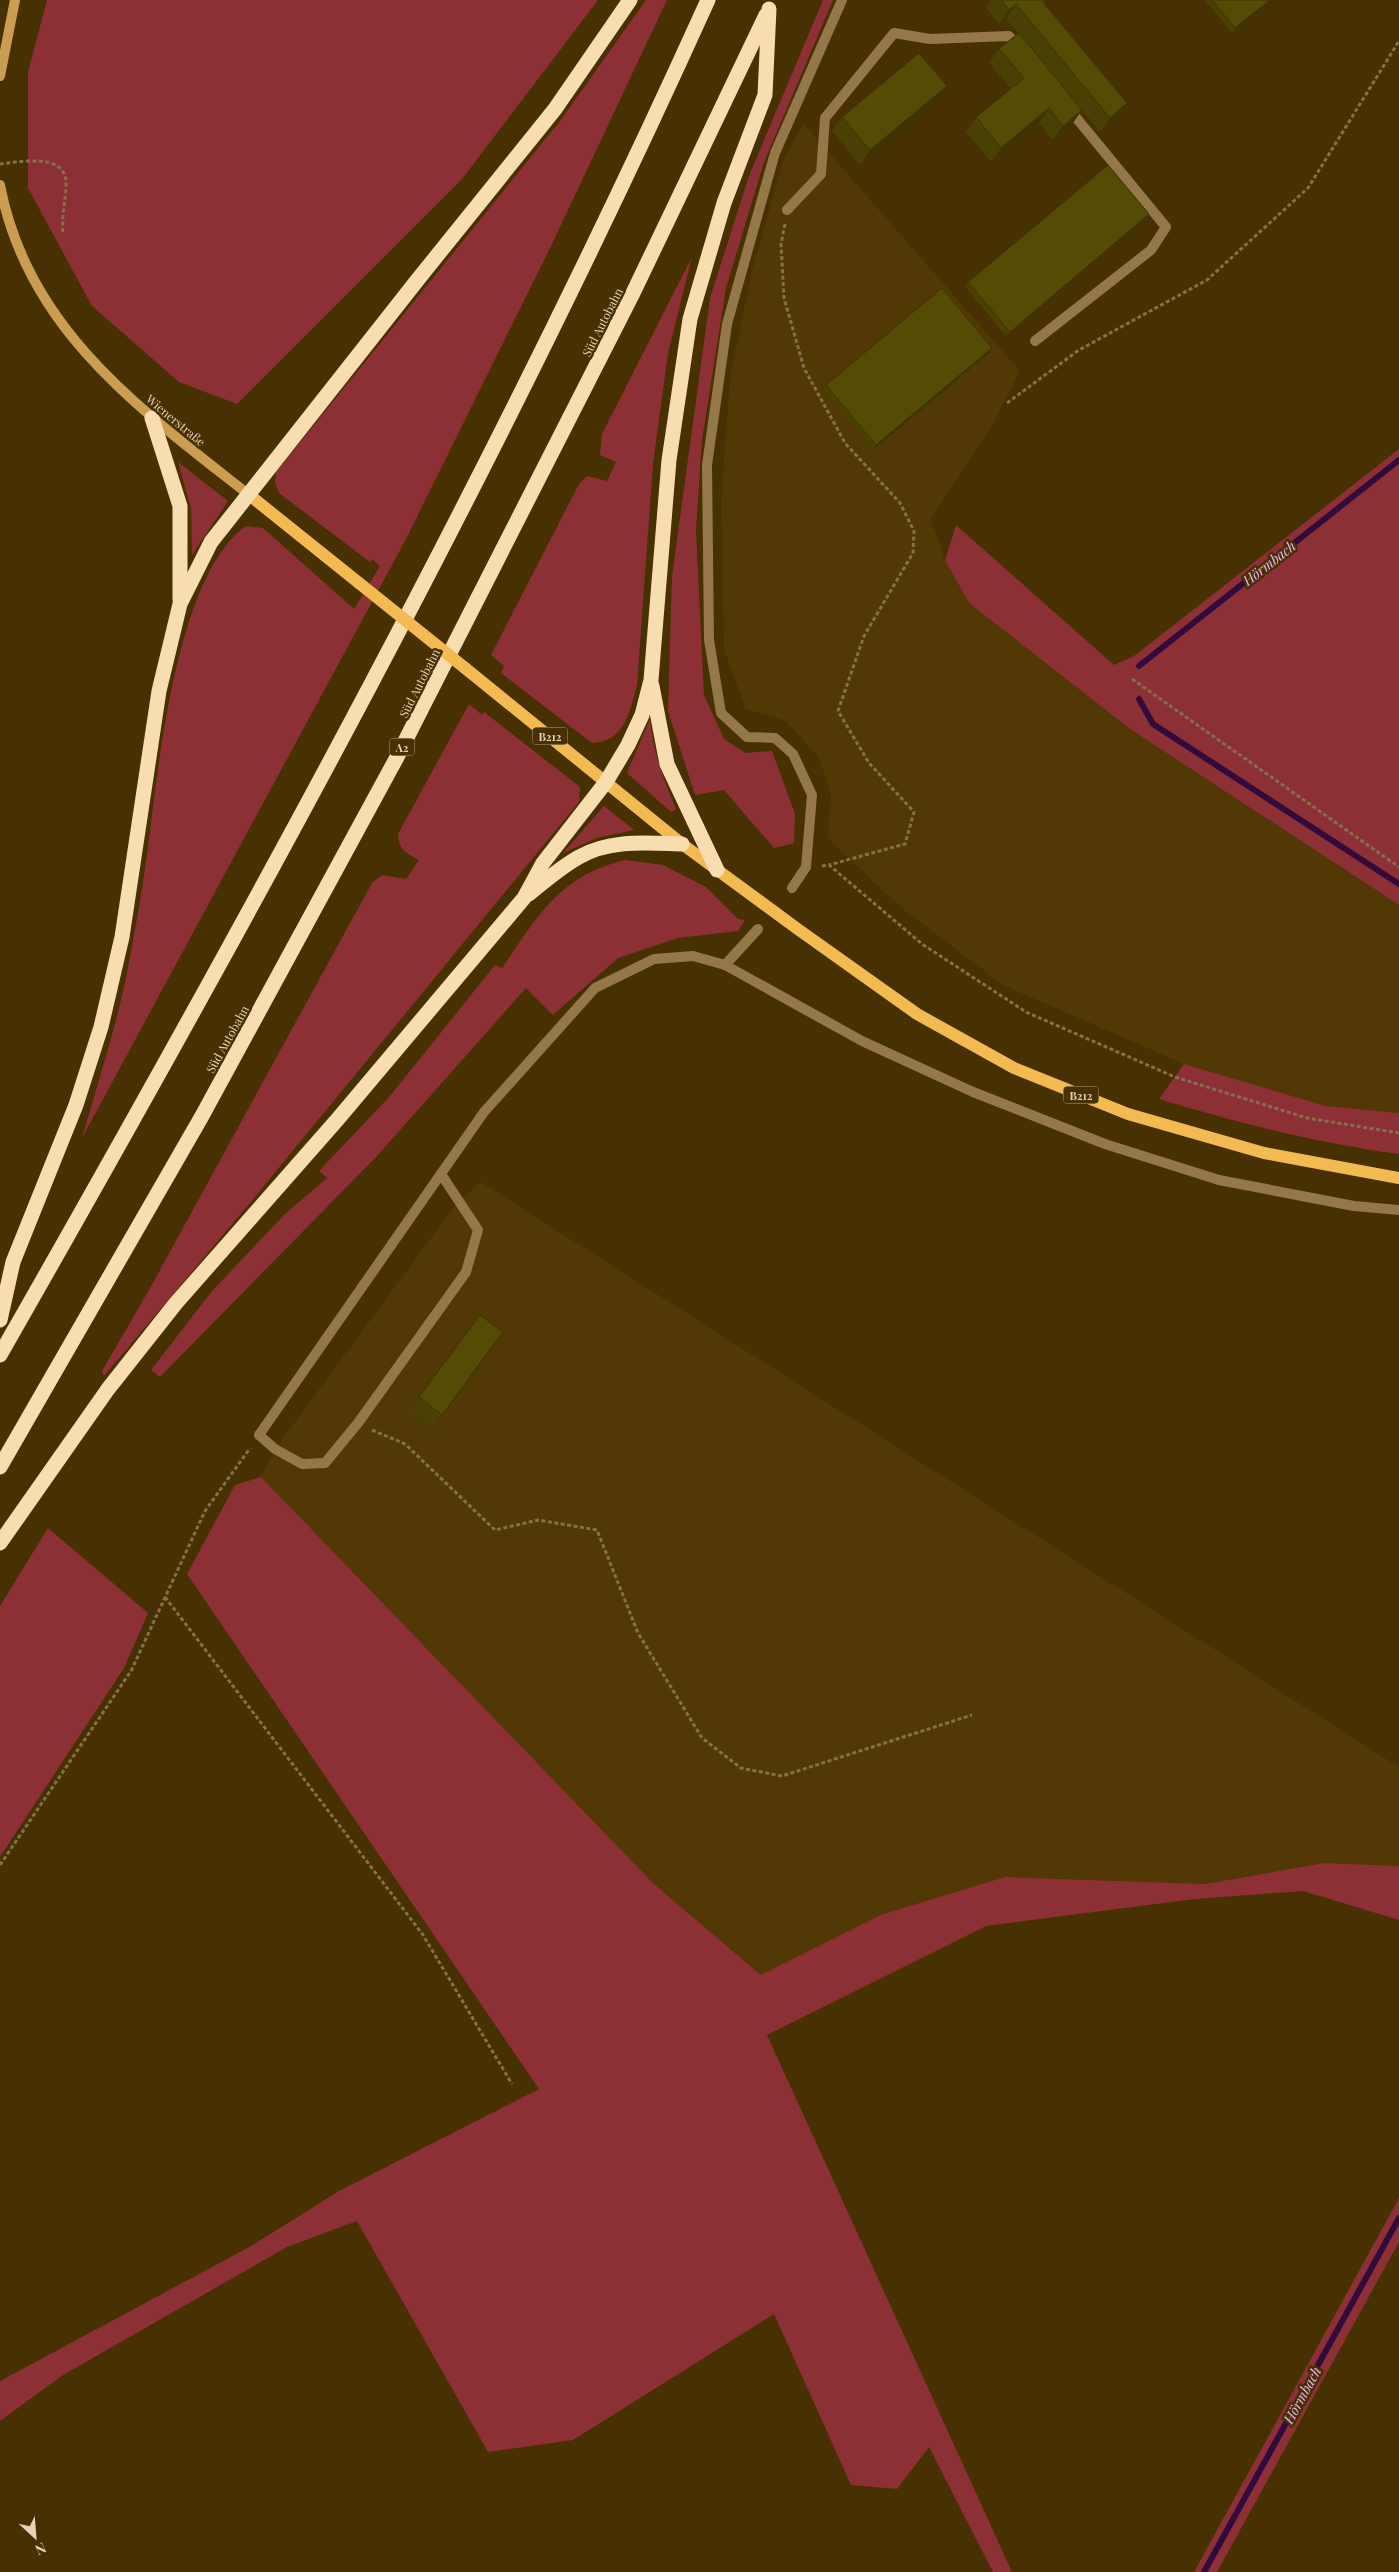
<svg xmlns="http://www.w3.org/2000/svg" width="1399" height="2572" font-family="'Playfair Display',serif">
<rect width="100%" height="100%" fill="#473002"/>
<!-- built -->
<g fill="#523804">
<polygon points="803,123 1020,371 991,428 931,519 945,560 969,603 1130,729 1399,905 1399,1113 1326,1106 1184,1064 1003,985 903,909 828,839 831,795 819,758 786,721 746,709 724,650 721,501 730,378 752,271 783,161"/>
<polygon points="481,1182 1399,1767 1399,1866 1324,1863 1205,1884 1005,1877 883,1914 762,1975 654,1884 261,1477 275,1449 459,1200"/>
</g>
<!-- green -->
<g fill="#8c3036">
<polygon points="47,0 598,0 462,179 237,404 179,382 92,306 28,188 28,72"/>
<path d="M646 0H667L552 244 406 539 82 1138C98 1081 117 1026 128 967 135 930 142 893 147 855 158 773 175 576 246 526L263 528 354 609 380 566 372 559 370 562 279 493 275 483 276 472 560 121Z"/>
<polygon points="823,0 833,0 764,162 726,288 702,440 696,530 704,695 724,739 745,753 772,751 795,814 794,843 774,848 724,790 695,795 668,711 672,576 710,298 749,176"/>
<path d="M692 257 668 353 653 464 637 685C630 711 625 742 592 743L501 673 504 666 491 655 579 484 587 476 607 481 616 462 600 455 602 434Z"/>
<polygon points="1399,449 1399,905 1130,729 969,603 945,560 956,525 1114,665 1134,656"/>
<polygon points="178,462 228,501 192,555 191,508"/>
<path d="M469 704 482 715 484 712 580 787 579 802 250 1203 104 1376 102 1371 149 1290 372 883 382 875 406 879 419 860C406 853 399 850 398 834Z"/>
<path d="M650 719C653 751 663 779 676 809L671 812 627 773Z"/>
<polygon points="604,806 634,830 597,838 563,853"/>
<path d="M625 860 663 865 706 887 738 919 745 920 738 931 678 938 618 958 553 1015 526 988 377 1156 160 1377 151 1370 212 1291 285 1214 327 1178 319 1171 390 1096 495 965 502 968C537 917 560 875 625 860Z"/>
<path d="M1184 1064 1326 1106 1399 1113V1154C1317 1143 1238 1123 1159 1099Z"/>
<polygon points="261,1477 654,1884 761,1975 883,1914 1005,1877 1205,1884 1324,1863 1399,1866 1399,1920 1303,1891 1195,1899 986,1926 767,2035 1012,2572 993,2572 929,2447 897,2489 851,2485 774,2314 573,2440 488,2452 357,2221 287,2247 63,2375 0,2421 0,2381 253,2245 339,2191 539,2089 187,1574 235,1485"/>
<polygon points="48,1528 148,1613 124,1668 0,1857 0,1606"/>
<polygon points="1399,2198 1399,2242 1217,2572 1194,2572"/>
</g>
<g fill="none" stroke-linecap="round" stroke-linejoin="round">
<!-- stream -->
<g stroke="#320a3b" stroke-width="6">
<polyline points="1139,666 1399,460"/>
<polyline points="1139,699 1153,724 1399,884"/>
<polyline points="1204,2572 1399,2218"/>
</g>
<!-- path -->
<g stroke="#847049" stroke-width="3" stroke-dasharray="4 2.5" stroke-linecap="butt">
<path d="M0 164C18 162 66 152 66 183 66 201 61 215 63 234"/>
<polyline points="785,224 781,244 784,298 804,368 845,443 900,503 914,531 913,553 864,636 838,711 869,763 914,812 905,844 829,865"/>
<polyline points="1007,403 1079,350 1207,280 1308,188 1399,41"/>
<polyline points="1132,679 1399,867"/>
<polyline points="822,866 829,865 922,944 1026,1012 1175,1077 1307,1118 1399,1133"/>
<polyline points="372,1430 405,1444 495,1530 538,1520 597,1530 638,1633 702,1738 741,1768 782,1776 972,1715"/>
<polyline points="165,1597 423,1935 512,2084"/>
<polyline points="0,1865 131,1671 205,1511 250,1448"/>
</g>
<!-- lane -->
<g stroke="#94784a" stroke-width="10">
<polyline points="787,210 821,174 825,118 894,33 930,39 1009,36 1020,49"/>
<polyline points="1035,341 1151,250 1166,227 1069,109"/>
<polyline points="792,888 806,867 812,795 793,754 775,738 747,737 721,713 709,640 707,465 727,324 775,153 842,0"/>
<polyline points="725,965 758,929"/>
<polyline points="259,1435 275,1449 302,1464 325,1463 358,1423 466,1272 478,1230 441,1174"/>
</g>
<!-- street -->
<polyline stroke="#94784a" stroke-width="10" points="259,1435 484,1112 595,988 654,959 693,956 725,965 862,1041 973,1092 1105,1144 1219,1180 1354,1206 1399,1210"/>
<!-- secondary -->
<g stroke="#ca9d50" stroke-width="10">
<polyline points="0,76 15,0"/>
<path d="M0 185C27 329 140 409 248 494"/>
</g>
<!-- primary -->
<g stroke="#f3ba52" stroke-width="12">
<polyline points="248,494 359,583"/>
<polyline points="465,668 682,844 799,930 917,1014 1014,1068 1128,1114 1264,1153 1399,1178"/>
</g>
<!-- highway -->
<g stroke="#f8ddb1" stroke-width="15">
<polyline points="152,418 180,506 180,600"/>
<polyline points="652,686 667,764 717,870"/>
<path d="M529 894C545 881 561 867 579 857 610 839 648 843 682 844"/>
<polyline points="0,1320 13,1262 76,1105 101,1027 122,937 159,691 180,604 211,542 419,278 555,109 630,0"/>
<path d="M0 1355C253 912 498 465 708 0"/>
<polyline points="0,1467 202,1116 396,759 634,291 766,15"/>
<polyline points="0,1543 108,1389 176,1303 337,1120 524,898 543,863 606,782 628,745 642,715 651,680 669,460 690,319 724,203 765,95 769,9"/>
</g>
<!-- primary-bridge -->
<polyline stroke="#f3ba52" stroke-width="12" points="359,583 465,668"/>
</g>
<!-- wall -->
<g fill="#4a4003">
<polygon points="991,0 1047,0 1044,3 1117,118 1100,132 1082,110 1072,124 1053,140 1039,123 991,162 966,132 976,117 1011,89 989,63 999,49 1018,33 1006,19 999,24 986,8"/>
<polygon points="1205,0 1273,0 1232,33"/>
<polygon points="947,86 937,101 860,165 832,131 842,117"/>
<polygon points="1149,214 1146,219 1006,336 965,287 968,282"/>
<polygon points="989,353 873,450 823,390 826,385"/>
<polygon points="503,1332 432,1429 409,1411 419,1397"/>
</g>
<!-- shaded-wall -->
<g fill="#3c3403">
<polygon points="1270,0 1273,0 1232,33 1235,28"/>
<polygon points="1016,4 1006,19 999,24 1009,10"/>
<polygon points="947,86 937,101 860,165 870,150"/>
<polygon points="1127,103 1117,118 1100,132 1110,118"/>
<polygon points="1049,108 1039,123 991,162 1001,148"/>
<polygon points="1082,110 1072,124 1053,140 1063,126"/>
<polygon points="1149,214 1146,219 1006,336 1010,332"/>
<polygon points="992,348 989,353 873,450 876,445"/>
<polygon points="503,1332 493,1347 432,1429 442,1415"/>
</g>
<!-- building -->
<g fill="#564b04" stroke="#3c3403">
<polygon points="1001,0 1046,0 1043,2 1127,103 1110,118 1016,4 1009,10"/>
<polygon points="1212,0 1270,0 1235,28"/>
<polygon points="1019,33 1082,110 1063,126 1049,108 1001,148 976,117 1024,78 999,49"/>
<polygon points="919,53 947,86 870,150 842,117"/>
<polygon points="1108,165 1149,214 1010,332 968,282"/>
<polygon points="942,288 992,348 876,445 826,385"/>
<polygon points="480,1315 503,1332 442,1415 419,1397"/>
</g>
<g text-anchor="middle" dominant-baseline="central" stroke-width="5" stroke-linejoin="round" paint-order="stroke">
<!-- shield labels -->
<g fill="#473002" stroke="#b5a281" stroke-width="1">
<rect x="532.5" y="727.5" width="35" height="17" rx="4"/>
<rect x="389.5" y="738.5" width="25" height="17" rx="4"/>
<rect x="1063.5" y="1086.5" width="35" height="17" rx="4"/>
</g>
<g font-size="11" font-weight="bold" fill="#e4d3b7">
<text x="550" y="736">B212</text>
<text x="402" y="747">A2</text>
<text x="1081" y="1095">B212</text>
</g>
<!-- street labels -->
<g font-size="12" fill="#e4d3b7" stroke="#473002">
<text transform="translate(602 322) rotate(-63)">Süd Autobahn</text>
<text transform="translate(176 420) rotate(40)">Wienerstraße</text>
<text transform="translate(419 683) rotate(-63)">Süd Autobahn</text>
<text transform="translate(227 1039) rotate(-61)">Süd Autobahn</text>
</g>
<!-- water labels -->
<g font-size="14" font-style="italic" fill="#ecb3fa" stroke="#473002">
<text transform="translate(1269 563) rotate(-38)">Hörmbach</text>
<text transform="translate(1302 2395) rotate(-61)">Hörmbach</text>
</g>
</g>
<!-- north arrow -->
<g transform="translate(35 2537) rotate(154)" stroke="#473002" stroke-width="4" paint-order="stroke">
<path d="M0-4L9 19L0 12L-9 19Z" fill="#e4d3b7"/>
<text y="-8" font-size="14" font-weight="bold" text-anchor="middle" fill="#e4d3b7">N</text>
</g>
</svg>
